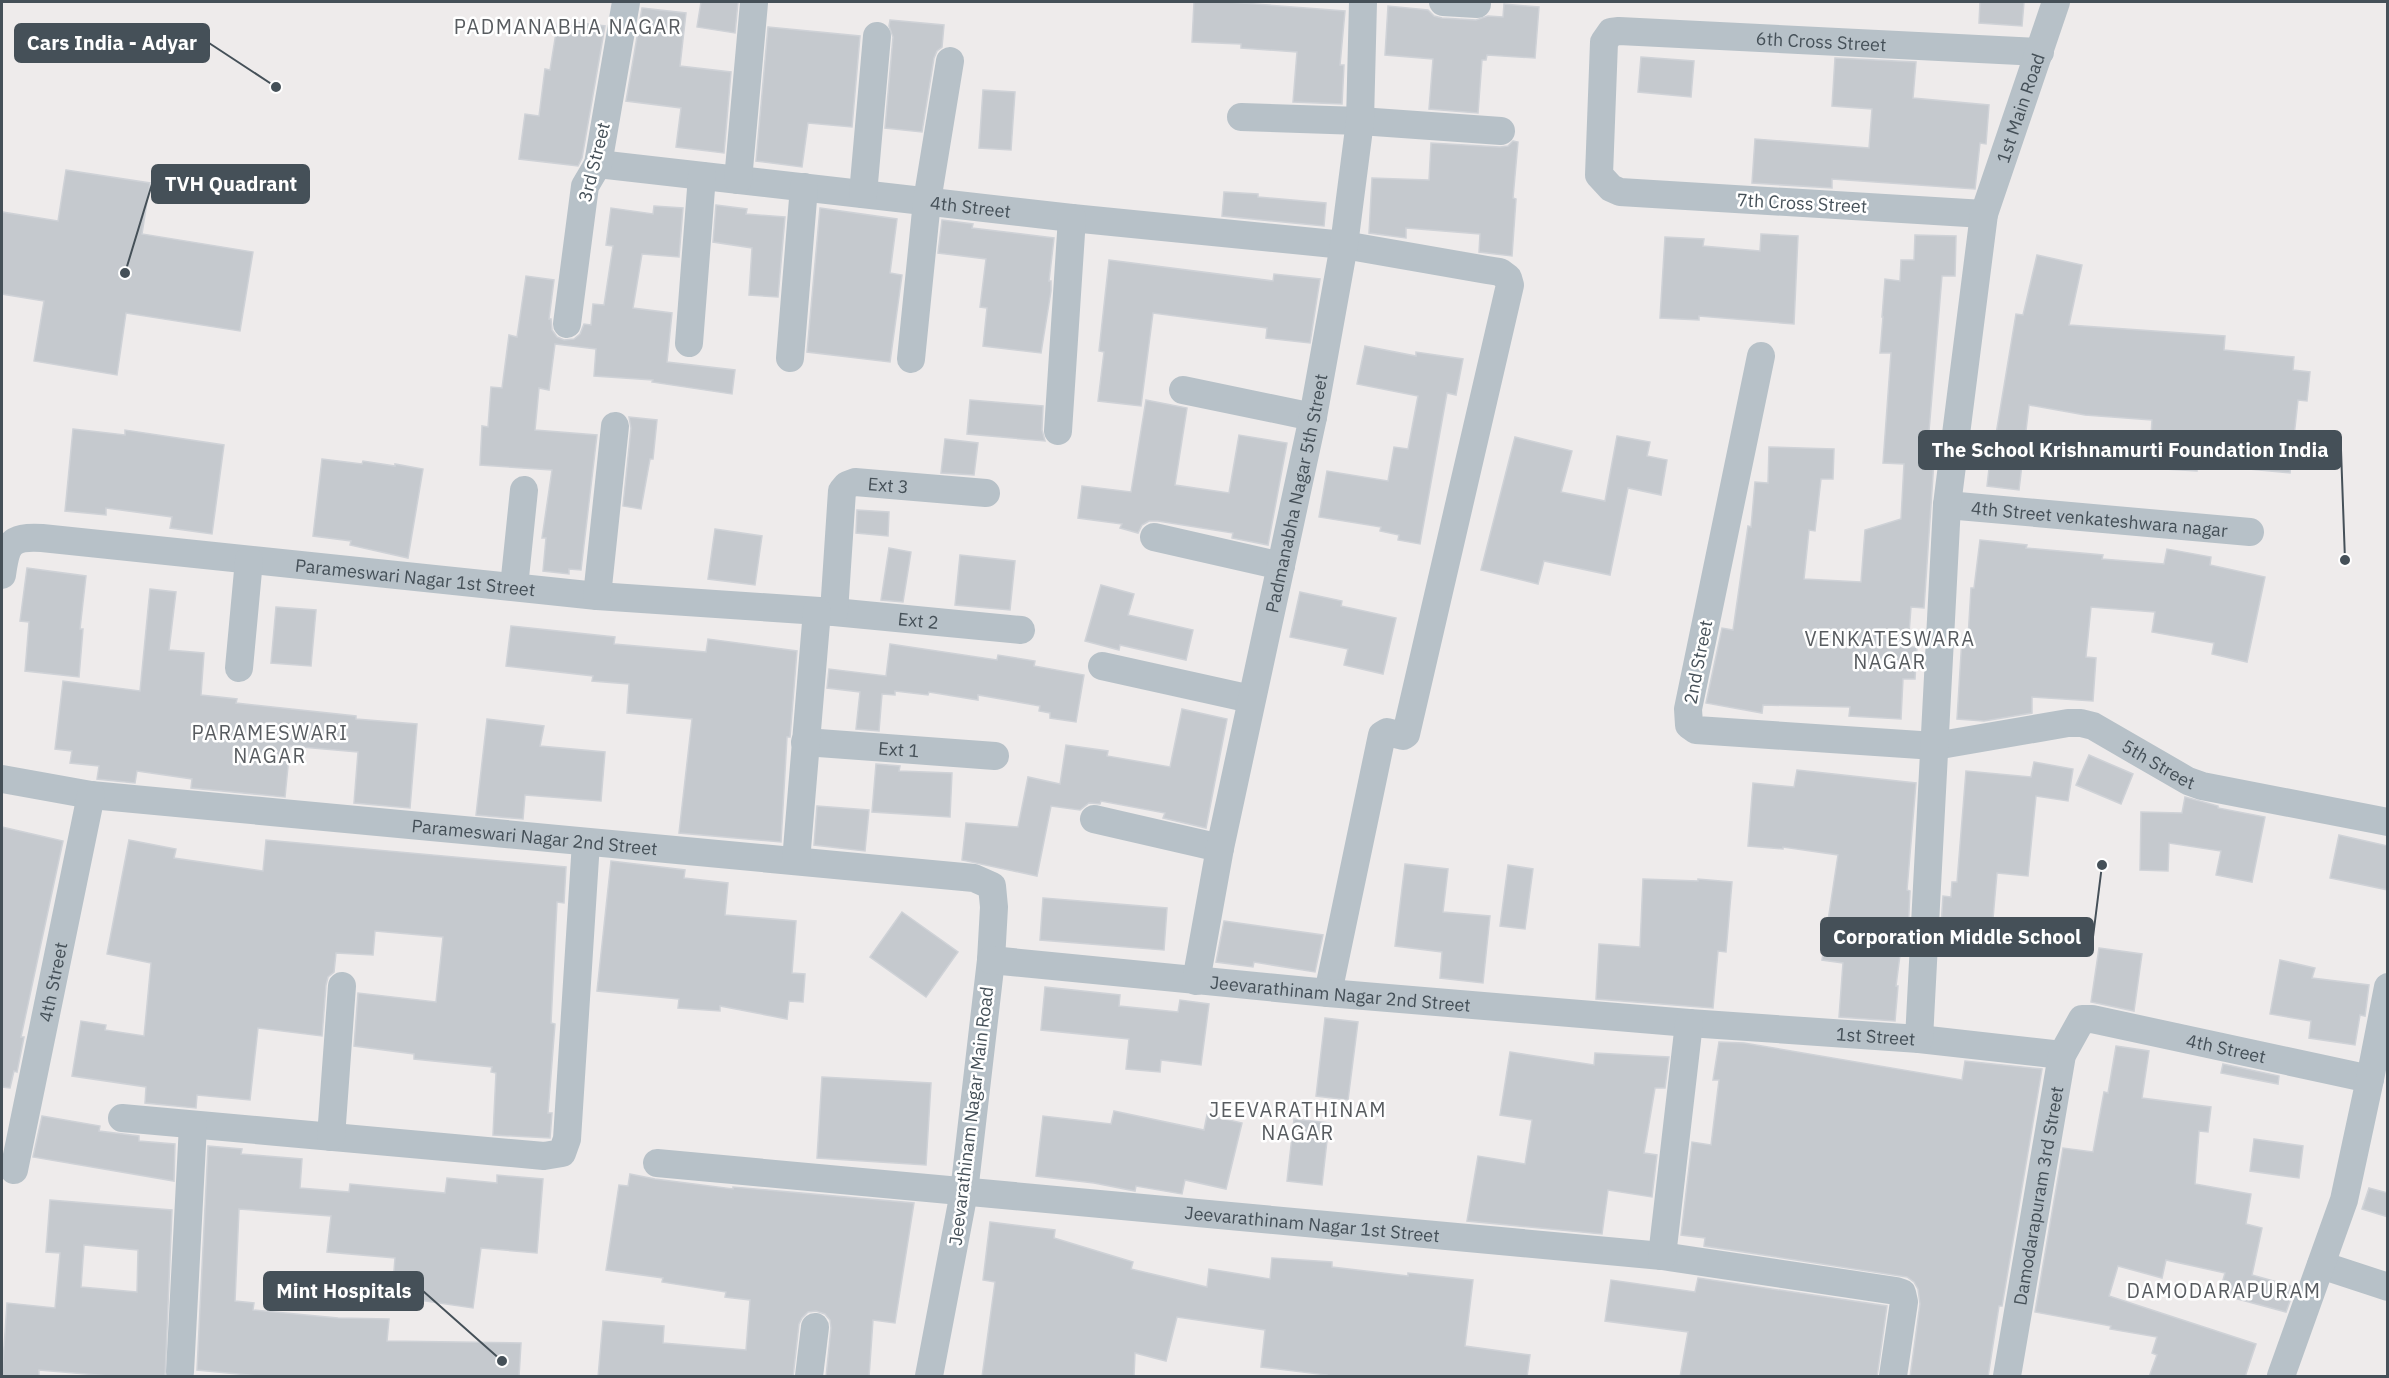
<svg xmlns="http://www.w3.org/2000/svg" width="2389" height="1378" font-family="'IBM Plex Sans',sans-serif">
<rect width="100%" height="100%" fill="#eeebeb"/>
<!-- building -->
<g fill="#c5c9ce" stroke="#cfd2d7" stroke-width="1.5" fill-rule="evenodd">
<polygon points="701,2 738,2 735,33 697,27"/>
<polygon points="1194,2 1229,2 1345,11 1340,65 1344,65 1342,104 1293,102 1297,52 1241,48 1241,44 1192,42"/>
<polygon points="1980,2 2024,2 2022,26 1979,23"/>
<polygon points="1504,4 1539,7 1535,58 1487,55 1486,60 1482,60 1478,113 1429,109 1433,59 1385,55 1388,6 1428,10 1434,16 1442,18 1476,20 1488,16 1503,17"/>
<polygon points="642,8 686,13 680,66 731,72 724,153 676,147 681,108 626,101"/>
<polygon points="558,20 605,26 582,158 578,166 519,159 525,114 539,116 545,69 550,70"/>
<polygon points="890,20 944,25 942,47 937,51 934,58 922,132 885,128 893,37 889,26"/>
<polygon points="768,27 860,36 852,127 808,123 802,167 756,161"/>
<polygon points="1641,57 1694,61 1691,97 1638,92"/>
<polygon points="1835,58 1916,62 1913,98 1989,105 1986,144 1980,143 1975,189 1832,179 1832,188 1752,183 1755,139 1869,148 1872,109 1832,106"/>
<polygon points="983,90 1015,92 1011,150 979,148"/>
<polygon points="1513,141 1518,142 1513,198 1516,199 1512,256 1479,252 1480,234 1406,228 1406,238 1369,233 1372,178 1429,180 1431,143 1500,147 1508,146"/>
<polygon points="66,170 150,183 142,234 253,252 240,331 126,313 117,375 34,361 44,301 2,294 2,212 58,221"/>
<polygon points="1224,192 1258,194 1258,197 1326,203 1324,226 1222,216"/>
<polygon points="716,205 747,209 746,214 785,217 778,297 749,295 752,248 713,242"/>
<polygon points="654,206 683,208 679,257 642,254 633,308 672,313 667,362 735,370 732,394 652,382 653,380 594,376 596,349 555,344 549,390 539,388 535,430 597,435 581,570 569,569 569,574 543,571 546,538 542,538 552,470 480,465 482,426 488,427 491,387 502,388 509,335 517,337 526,276 554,280 549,319 551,319 552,330 557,337 564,340 574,339 580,334 584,324 591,325 593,304 604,305 613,246 606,245 611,208 653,214"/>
<polygon points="820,208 897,219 890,273 902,275 890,362 807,352"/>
<polygon points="942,220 973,224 972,228 1054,238 1049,281 1051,281 1051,291 1041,353 983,346 987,308 980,307 986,259 938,253"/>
<polygon points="1761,234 1798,236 1794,324 1699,316 1699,320 1660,318 1665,237 1704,239 1703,246 1760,251"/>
<polygon points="1915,235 1956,236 1955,276 1942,276 1929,431 1936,431 1924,608 1911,607 1908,647 1917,647 1915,679 1903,679 1901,719 1849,716 1850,707 1763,705 1762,713 1706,703 1722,628 1733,630 1748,526 1751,527 1755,482 1768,483 1769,447 1834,449 1833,479 1821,479 1815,531 1809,530 1804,579 1861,582 1865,530 1901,519 1904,464 1883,463 1891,353 1880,353 1883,317 1882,317 1885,279 1900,281 1901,260 1914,260"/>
<polygon points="2037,255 2082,265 2069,325 2225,336 2224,350 2294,357 2293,370 2310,372 2307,401 2298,400 2290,473 2197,464 2197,471 2149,468 2152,420 2085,415 2029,405 2019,490 1987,486 1993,434 1996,434 2016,314 2023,315"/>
<polygon points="1109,260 1273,281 1274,274 1320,279 1310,343 1266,338 1267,328 1153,313 1141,406 1098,401 1104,352 1099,351"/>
<polygon points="1365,346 1416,356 1416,352 1463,359 1456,395 1447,393 1420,544 1398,540 1399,535 1380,531 1381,527 1319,517 1327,471 1388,481 1394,447 1408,449 1418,396 1357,384"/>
<polygon points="970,400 1043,406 1042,430 1045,441 967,434"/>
<polygon points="1146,400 1187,408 1175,485 1229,493 1239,435 1287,443 1268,545 1232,538 1233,533 1158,521 1149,521 1142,525 1138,533 1120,528 1122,524 1078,518 1082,486 1131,492"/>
<polygon points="629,417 657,420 653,459 650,459 641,509 623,506 631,428"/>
<polygon points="73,429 125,435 125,430 224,445 212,534 170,528 172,517 106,508 106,515 65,511"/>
<polygon points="1617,436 1650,442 1647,456 1667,460 1661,495 1628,488 1610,575 1544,561 1538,584 1481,570 1515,437 1572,451 1561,492 1605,501"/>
<polygon points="945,439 978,443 974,475 941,473"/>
<polygon points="322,459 362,464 363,461 395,466 395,464 423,469 408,558 350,545 351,541 313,536"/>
<polygon points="857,510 889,512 888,536 856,533"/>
<polygon points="715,529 762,536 755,585 708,579"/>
<polygon points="1980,540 2027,545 2026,548 2103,555 2102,559 2164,564 2167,549 2211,557 2210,565 2265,577 2247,662 2212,654 2214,643 2152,632 2155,612 2091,607 2086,657 2096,658 2093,701 2032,697 2032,713 1984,721 1957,719 1962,638 1968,638 1971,588 1974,588"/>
<polygon points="889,548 911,552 903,602 881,600"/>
<polygon points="960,555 1015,561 1010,610 955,605"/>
<polygon points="27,568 86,576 80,629 83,629 79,677 25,671 29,622 20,621"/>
<polygon points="1101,585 1134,594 1128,615 1193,630 1186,660 1120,645 1119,650 1085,641"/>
<polygon points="150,589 176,592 169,650 204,653 201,695 237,699 236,703 356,716 356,719 417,724 410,808 354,803 358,752 290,746 285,797 191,788 192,779 137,771 135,783 97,779 99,766 70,763 72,751 55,749 63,681 140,691"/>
<polygon points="1300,592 1342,601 1341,606 1396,618 1383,674 1344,665 1348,649 1290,637"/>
<polygon points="276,607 316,610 311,666 271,663"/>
<polygon points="511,626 615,637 614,644 706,652 708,639 797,651 790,737 787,737 781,842 679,833 692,719 627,713 629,684 592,681 593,676 506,666"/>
<polygon points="890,644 997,660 998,655 1035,661 1034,666 1084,675 1076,722 1050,718 1050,713 1039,711 1040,706 978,695 978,700 929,692 928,695 895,691 895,695 882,694 879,731 856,729 860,692 827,688 829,669 886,676"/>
<polygon points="1182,709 1227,719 1206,828 1163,818 1165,813 1101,801 1100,804 1089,803 1080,810 1051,806 1037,876 962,860 966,823 1018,827 1028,777 1060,784 1066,745 1108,751 1107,756 1170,767"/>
<polygon points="487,719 544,726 540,746 605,752 601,801 525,795 523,819 476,815"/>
<polygon points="2089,755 2133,774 2121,804 2076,785"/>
<polygon points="2034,762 2073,769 2068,801 2036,796 2028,876 1997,873 1992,930 1941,926 1943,896 1951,897 1952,882 1957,882 1966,771 2031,777"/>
<polygon points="876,764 900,766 899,771 952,773 950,817 872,812"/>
<polygon points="1797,770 1916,783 1907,890 1910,891 1908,933 1903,932 1896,986 1898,986 1895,1021 1839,1017 1843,963 1822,960 1838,855 1783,847 1783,849 1748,846 1753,783 1794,787"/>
<polygon points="2185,797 2218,806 2218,808 2265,817 2252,882 2216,875 2221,851 2169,843 2168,871 2140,870 2141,812 2182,813"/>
<polygon points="817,806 869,810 865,851 814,845"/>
<polygon points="2,827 63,841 21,1037 24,1037 17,1072 14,1071 10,1088 2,1087"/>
<polygon points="2339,835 2388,846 2388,890 2330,878"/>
<polygon points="129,840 176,849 174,858 263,871 266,840 566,867 564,903 557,902 551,1023 555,1024 548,1113 552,1113 550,1138 493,1135 496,1073 491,1072 492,1067 414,1059 414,1054 354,1046 358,993 436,1002 443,937 375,931 373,955 336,953 334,972 328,977 326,985 322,1036 258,1028 250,1100 197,1095 196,1108 145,1103 146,1087 72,1076 81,1021 106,1025 105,1030 144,1036 151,963 107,954"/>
<polygon points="611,861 685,870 684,878 728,883 725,915 796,921 792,973 805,974 803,1002 789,1001 787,1019 720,1006 720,1011 678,1008 679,999 597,991"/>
<polygon points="1405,864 1448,869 1443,912 1490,916 1483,983 1440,978 1442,952 1395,946"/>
<polygon points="1508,865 1533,869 1525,929 1500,926"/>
<polygon points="1643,879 1698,881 1698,879 1732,882 1726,952 1718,951 1713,1008 1596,999 1599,944 1640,947"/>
<polygon points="1043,898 1167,908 1164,950 1040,940"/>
<polygon points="902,912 958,952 926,997 870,957"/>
<polygon points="1224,921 1323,935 1315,972 1254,962 1253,967 1216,962"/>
<polygon points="2099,948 2142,954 2134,1011 2091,1002"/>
<polygon points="2280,960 2315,968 2312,978 2369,985 2365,1016 2360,1015 2355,1045 2309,1038 2311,1021 2270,1014"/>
<polygon points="1045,987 1120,995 1119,1006 1178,1012 1180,1000 1209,1004 1201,1065 1161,1060 1160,1072 1126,1069 1129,1039 1041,1030"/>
<polygon points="1325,1018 1358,1022 1348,1100 1316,1096"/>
<polygon points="1719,1042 1744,1043 1962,1080 1965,1061 2042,1069 2002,1306 1999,1306 1988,1377 1910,1377 1920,1304 1918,1289 1914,1282 1907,1277 1704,1246 1705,1238 1681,1235 1692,1142 1711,1145 1719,1080 1713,1080"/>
<polygon points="2116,1046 2149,1051 2142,1098 2211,1107 2208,1132 2199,1131 2195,1184 2251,1194 2246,1224 2262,1228 2252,1275 2295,1287 2286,1312 2219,1294 2225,1273 2166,1260 2162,1278 2118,1266 2109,1296 2256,1344 2245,1377 2149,1377 2157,1355 2152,1353 2157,1337 2110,1329 2111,1326 2035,1312 2063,1148 2093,1152 2104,1092 2108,1093"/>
<polygon points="1510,1052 1594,1065 1595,1053 1669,1057 1665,1088 1655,1088 1644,1153 1657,1155 1652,1197 1608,1190 1602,1234 1467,1221 1478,1156 1525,1164 1532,1120 1500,1115"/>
<polygon points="2223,1064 2279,1076 2278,1084 2221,1073"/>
<polygon points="822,1077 931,1083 926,1165 817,1158"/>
<polygon points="1114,1111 1204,1130 1207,1115 1242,1123 1226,1189 1185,1180 1182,1194 1136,1186 1135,1191 1094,1183 1036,1176 1043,1116 1111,1124"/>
<polygon points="42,1116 100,1126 99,1131 139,1136 139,1141 175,1144 174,1181 33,1157"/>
<polygon points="1294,1119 1329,1123 1322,1185 1287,1181"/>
<polygon points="2254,1139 2303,1146 2299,1178 2250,1171"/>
<polygon points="208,1146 242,1149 241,1154 302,1159 300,1188 349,1192 350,1184 445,1193 447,1178 497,1183 497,1175 543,1179 537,1253 481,1248 473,1308 392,1296 395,1258 327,1252 331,1216 239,1209 235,1301 254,1303 253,1310 338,1318 389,1319 387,1341 521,1343 519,1377 269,1377 197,1370"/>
<polygon points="630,1174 655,1179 733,1189 733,1187 914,1203 895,1323 873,1320 869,1377 826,1377 831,1328 830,1320 825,1314 816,1311 808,1312 802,1318 799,1324 793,1377 598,1377 603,1321 664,1326 663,1343 746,1350 750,1300 725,1297 726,1292 662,1282 663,1278 606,1270 619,1185 628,1186"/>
<polygon points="2369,1188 2388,1193 2388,1217 2362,1209"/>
<path d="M50 1200 172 1210 165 1377H121L39 1370V1377H2L7 1303 55 1308 60 1253 46 1252ZM84 1245 138 1250 137 1292 81 1287Z"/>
<polygon points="990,1222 1055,1230 1054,1238 1133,1262 1131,1269 1207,1287 1209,1269 1270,1279 1272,1258 1332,1262 1332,1267 1408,1276 1408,1273 1473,1280 1465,1346 1530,1355 1527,1377 1326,1377 1327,1375 1261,1367 1265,1330 1177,1317 1166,1361 1135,1353 1134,1377 982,1377 995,1282 983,1280"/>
<polygon points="1698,1278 1887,1306 1877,1377 1680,1377 1688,1332 1605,1321 1611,1280 1695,1292"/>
</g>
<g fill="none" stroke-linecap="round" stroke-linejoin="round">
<!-- minor -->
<g stroke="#b7c1c8" stroke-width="28">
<polyline points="1443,2 1477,4"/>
<polyline points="1241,117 1360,121 1501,131"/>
<path id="s1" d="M598 164 1072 218 1344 245 1487 270 1500 272 1508 278 1510 285 1406 734 1403 736 1387 732 1382 735 1328 993"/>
<polyline points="738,180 754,3"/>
<polyline points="863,194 877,36"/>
<path id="s2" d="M1984 214 1620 192 1611 188 1599 175 1604 42 1611 32 1619 31 2040 52"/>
<polyline points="567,324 585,186 598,164 626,2"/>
<polyline points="689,343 702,176"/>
<path id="s3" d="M1761 356 1688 709 1689 725 1696 730 1935 746 2068 723H2081L2093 726 2188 781 2202 786 2388 822"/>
<polyline points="790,358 804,187"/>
<polyline points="911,359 927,201 950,61"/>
<polyline points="1183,390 1313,417"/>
<polyline points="1058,431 1072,218"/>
<path id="s4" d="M1947 505 2250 532"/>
<polyline points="1154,537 1281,566"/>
<path id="s5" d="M2 575C6 545 9 536 42 538L597 596 834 612 1021 630"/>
<polyline points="514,587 524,490"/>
<polyline points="597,596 615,426"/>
<path id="s6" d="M834 612 842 491 847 485 855 482 986 493"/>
<polyline points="1102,666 1251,699"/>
<polyline points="239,668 249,560"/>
<path id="s7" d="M805 742 995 756"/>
<path id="s8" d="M2 779 91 795 974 878 992 886 994 907 991 960 964 1192 929 1376"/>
<polyline points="1094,819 1220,848"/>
<polyline points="796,861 817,611"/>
<path id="s9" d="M991 960 1328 993 1689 1023 1919 1039 2062 1055"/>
<path id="s10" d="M1196 981 1220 848 1313 417 1344 245 1360 121 1363 2"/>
<path id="s11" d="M1919 1039 1947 505 1984 214 2056 2"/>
<polyline points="122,1118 544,1156 562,1153 567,1139 586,842"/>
<polyline points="331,1137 342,986"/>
<path id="s12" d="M657 1163 1662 1256 1896 1291 1902 1293 1904 1302 1893 1376"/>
<path id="s13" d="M14 1170 91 795"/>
<polyline points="1662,1256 1689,1023"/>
<polyline points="2321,1265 2388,1287"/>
<polyline points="180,1372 193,1125"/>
<polyline points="809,1376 815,1327"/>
<path id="s14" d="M2007 1376 2062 1055 2082 1019H2092L2370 1079"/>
<polyline points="2281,1376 2344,1200 2370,1079 2388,987"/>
</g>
</g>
<g text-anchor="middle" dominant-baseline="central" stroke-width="5" stroke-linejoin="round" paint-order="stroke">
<!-- street labels -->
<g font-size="18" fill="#455058" stroke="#fff">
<text stroke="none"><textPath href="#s2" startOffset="748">6th Cross Street</textPath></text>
<text stroke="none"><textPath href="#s11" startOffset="940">1st Main Road</textPath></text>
<text transform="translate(594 162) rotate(-76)">3rd Street</text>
<text transform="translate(1802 203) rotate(3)">7th Cross Street</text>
<text stroke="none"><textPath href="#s1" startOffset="375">4th Street</textPath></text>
<text stroke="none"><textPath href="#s6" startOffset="171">Ext 3</textPath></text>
<text stroke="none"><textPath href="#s10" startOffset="498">Padmanabha Nagar 5th Street</textPath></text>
<text stroke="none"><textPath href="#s4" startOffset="153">4th Street venkateshwara nagar</textPath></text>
<text stroke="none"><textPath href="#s5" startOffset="440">Parameswari Nagar 1st Street</textPath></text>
<text stroke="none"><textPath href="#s5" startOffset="945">Ext 2</textPath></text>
<text transform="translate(1698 662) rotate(-79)">2nd Street</text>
<text stroke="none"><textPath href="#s7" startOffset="94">Ext 1</textPath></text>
<text stroke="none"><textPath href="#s3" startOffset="861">5th Street</textPath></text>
<text stroke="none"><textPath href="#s8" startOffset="536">Parameswari Nagar 2nd Street</textPath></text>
<text stroke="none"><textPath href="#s13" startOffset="192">4th Street</textPath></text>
<text stroke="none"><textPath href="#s9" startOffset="351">Jeevarathinam Nagar 2nd Street</textPath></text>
<text stroke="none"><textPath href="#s9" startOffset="888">1st Street</textPath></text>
<text stroke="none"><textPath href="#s14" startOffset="514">4th Street</textPath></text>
<text transform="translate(971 1116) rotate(-83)">Jeevarathinam Nagar Main Road</text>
<text stroke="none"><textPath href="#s14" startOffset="183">Damodarapuram 3rd Street</textPath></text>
<text stroke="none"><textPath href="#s12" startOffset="658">Jeevarathinam Nagar 1st Street</textPath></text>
</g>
<!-- neighbourhood labels -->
<g font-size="20" letter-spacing="1.5" fill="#585c60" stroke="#fff">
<text x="568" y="26">PADMANABHA NAGAR</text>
<text x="1890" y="638">VENKATESWARA<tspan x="1890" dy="23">NAGAR</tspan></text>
<text x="270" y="732">PARAMESWARI<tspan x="270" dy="23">NAGAR</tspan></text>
<text x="1298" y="1109">JEEVARATHINAM<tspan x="1298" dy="23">NAGAR</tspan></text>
<text x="2224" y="1290">DAMODARAPURAM</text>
</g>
</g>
<!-- callouts -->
<path fill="none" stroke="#455058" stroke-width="2" d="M276 87L209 43M125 273L152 184M2345 560L2341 450M2102 865L2093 937M502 1361L423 1291"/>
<g fill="#455058" stroke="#fff" stroke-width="2">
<circle cx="276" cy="87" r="6"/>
<circle cx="125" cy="273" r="6"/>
<circle cx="2345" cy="560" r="6"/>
<circle cx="2102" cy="865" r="6"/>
<circle cx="502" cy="1361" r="6"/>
</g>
<g fill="#455058" stroke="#455058" stroke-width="2">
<rect x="15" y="24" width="194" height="38" rx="6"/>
<rect x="152" y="165" width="157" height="38" rx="6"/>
<rect x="1919" y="431" width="422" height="38" rx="6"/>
<rect x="1821" y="918" width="272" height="38" rx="6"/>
<rect x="264" y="1272" width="159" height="38" rx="6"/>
</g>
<g font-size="20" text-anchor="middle" font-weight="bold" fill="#fff">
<text x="112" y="50">Cars India - Adyar</text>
<text x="231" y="191">TVH Quadrant</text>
<text x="2130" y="457">The School Krishnamurti Foundation India</text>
<text x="1957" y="944">Corporation Middle School</text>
<text x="344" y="1298">Mint Hospitals</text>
</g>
<!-- border -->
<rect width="2389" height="1378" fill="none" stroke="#455058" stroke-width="6"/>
</svg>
